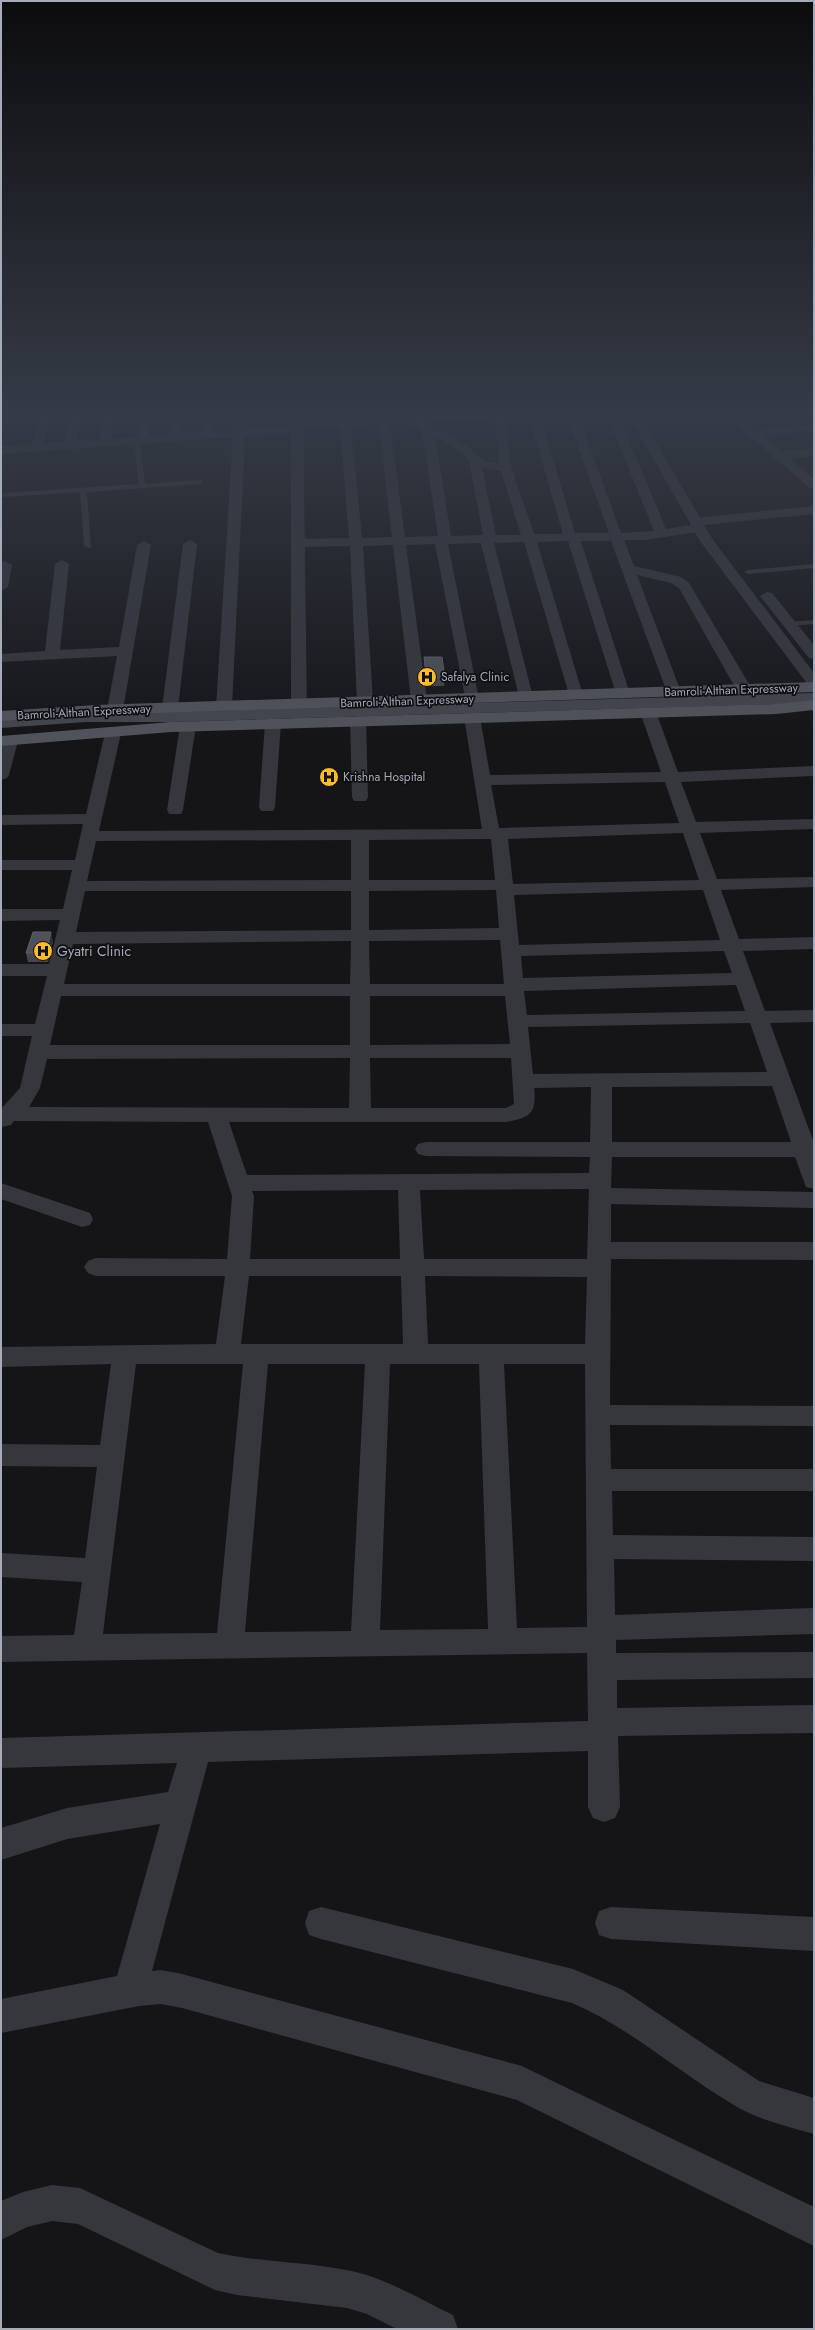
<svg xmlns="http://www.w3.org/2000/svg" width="815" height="2330" font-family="Jost,sans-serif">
<rect width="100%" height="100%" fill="#151517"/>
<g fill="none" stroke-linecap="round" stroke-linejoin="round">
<!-- service -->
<g fill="#36373d" fill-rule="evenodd">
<polygon points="137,438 140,440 145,484 200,480 203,482 200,484 87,492 91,548 84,546 80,492 4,497 1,496 4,493 138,484 134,440"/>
<polygon points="814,564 814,568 748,574 744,572 748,570"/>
<polygon points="814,620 814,624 789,626 785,624 789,622"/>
</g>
<!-- minor -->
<g fill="#36373d" fill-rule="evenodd">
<polygon points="5,412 16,412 11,423 7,424 1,421"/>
<path d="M41 412H52L44 443 64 442 72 412H83L76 441 100 440 104 412H116L111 439 137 437 139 412H151L148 436 169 435 171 412H183L181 434 201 432 203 412H215L212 432 233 430 234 412H246L245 429 293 426 294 423 298 422 403 416V412H414L415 415 469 412H545L540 415 575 533H609L566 412H577L621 533 654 531 606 412H617L666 529 692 525 689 522 695 518 814 506V514L703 525 705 528 699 532 644 540H624L634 566 681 577 689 583 752 689 744 694 736 689 679 588 671 583 637 575 681 692 678 695H668L611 541H581L630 694 622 699 617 697 568 541 537 542 583 695 580 698H570L524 542 494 543 533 697 525 702 520 700 481 543 448 544 479 699 476 702H466L435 544 406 545 427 700 424 703H414L411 700 393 545 363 546 373 702 370 705H360L357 702 350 546 297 547 290 543 297 539 349 538 340 426 303 428 302 431 298 432 245 436 232 707 229 710H219L216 707 233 437 1 454V446L32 444ZM529 416 563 534H534L511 467 506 417ZM495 418 499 464 482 460 469 447 423 422ZM408 422 422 430 438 536H436L405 537 390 423ZM379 424 392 537 362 538 351 426ZM435 437 461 451 469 460 483 535 451 536ZM482 468 501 471 521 535H496Z"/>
<polygon points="722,412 734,412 756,430 814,424 814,430 763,436 781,451 814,448 814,456 789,458 814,479 814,489 810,488"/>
<polygon points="190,540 197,544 178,708 175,711 165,711 162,708 183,544"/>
<polygon points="144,541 151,545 123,710 120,713 110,713 107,710 117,656 1,662 1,654 45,651 55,564 62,560 69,564 60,650 119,647 137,545"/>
<polygon points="5,561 12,565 8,587 1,591 1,562"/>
<path d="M648 707 653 709 656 712 678 772 814 766V776L681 782 696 822 814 819V829L700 833 717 879 814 877V887L721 890 739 939 814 937V949L743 951 765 1011 814 1010V1022L770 1023 814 1143V1189L806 1187 795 1157H612L611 1188 814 1192V1208L611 1204V1242H814V1260L611 1259 610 1405 814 1406V1426L610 1425 611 1469H814V1491H612L613 1535 814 1537V1561L614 1559 615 1615 814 1608V1634L616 1640V1653L814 1652V1678L617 1680V1708L814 1705V1733L618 1736 620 1807 615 1818 604 1822 593 1818 588 1807V1751L208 1762 152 1971 161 1970 182 1974 522 2066 534 2072 814 2207V2246L517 2100 182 2008 161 2004 139 2006 1 2033V1999L117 1976 160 1824 67 1839 1 1860V1828L67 1808 168 1792 177 1763 1 1768V1738L588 1721 587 1653 1 1662V1636L74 1635 82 1582 1 1577V1553L85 1558 97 1467 1 1466V1444L100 1445 111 1364 1 1367V1347L216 1344 225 1276H96L88 1273 84 1267 88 1261 96 1258 227 1259 232 1196 208 1122 14 1121 11 1125 1 1127V1109L20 1088 32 1036H1V1024H35L47 976H1V964H49L60 920 1 921V909H63L72 870H1V860H75L83 824 1 825V815L86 814 105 733 107 730H119L121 733 99 831 482 829 464 717 466 714H478L480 717 490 775 661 772 640 712 643 709ZM665 782 679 823 502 828H499L491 785ZM683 833 699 880 513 884 508 839ZM491 839 495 880H369V840ZM351 840V880L87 881 96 841ZM496 890 499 928 369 930V891ZM703 890 720 940 519 945 514 895ZM85 891H351V930L76 932ZM500 940 504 984H370L369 941ZM351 941 350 984H64L73 944ZM724 951 732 973 523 978 521 956ZM736 985 745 1011 527 1015 524 991ZM61 996H350V1045H50ZM370 996H505L510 1044 370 1045ZM750 1023 767 1072 533 1074 528 1027ZM350 1058 349 1108 29 1107 40 1088 47 1059ZM370 1058H511L514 1104 506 1108H371ZM772 1086 791 1142H612V1087ZM591 1087 590 1142H426L418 1144 415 1149 418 1154 426 1156 590 1157 589 1173 247 1175 229 1122H506C530 1118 537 1113 534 1088ZM589 1189 587 1259H424L420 1190ZM398 1190 400 1259H250L254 1196 252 1191ZM249 1276H401L403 1344H241ZM425 1276 587 1277 585 1344H428ZM136 1364H243L217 1633 103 1634ZM268 1364H365L351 1631 245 1632ZM390 1364H479L488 1629 380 1630ZM504 1364H585L587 1627 517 1628Z"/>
<polygon points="358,716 364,718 366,721 368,797 366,801 354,801 352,797 350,721 352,718"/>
<polygon points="273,718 279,720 281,723 275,807 273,811 261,811 259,807 265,723 267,720"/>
<polygon points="188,721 194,723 196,726 183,810 181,814 169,814 167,810 180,726 182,723"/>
<polygon points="10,736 16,738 18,741 9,775 7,778 1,780 1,745 4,738"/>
<polygon points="1,1183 90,1213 93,1219 90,1225 82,1227 1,1199"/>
<path d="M321 1907 573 1969 623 1990 759 2081 814 2098V2134C787 2126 758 2120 734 2105 679 2073 631 2028 572 2003L321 1939 309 1935 305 1923 309 1911Z"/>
<polygon points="611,1907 814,1917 814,1951 611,1939 599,1935 595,1923 599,1911"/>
<path d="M52 2185 80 2188 218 2253C260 2262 304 2262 346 2270 383 2276 419 2299 453 2315L458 2329H397L367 2314 347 2308 237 2295 215 2290 78 2224 52 2221 27 2227 1 2240V2201L23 2192Z"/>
</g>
<!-- tertiary -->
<g fill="#36373d" fill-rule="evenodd">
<polygon points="291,412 303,412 307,713 310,722 308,725 296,725 291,713"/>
<polygon points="627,412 638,412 713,540 814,673 814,688 809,686 700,541"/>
<polygon points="767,592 772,593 814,645 814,659 809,658 760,596"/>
</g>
<!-- secondary -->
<polygon fill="#44464d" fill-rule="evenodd" points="814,693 814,703 172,722 86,722 1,728 1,718 86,712 172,712"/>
<!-- primary -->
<g fill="#51535c" fill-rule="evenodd">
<polygon points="814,682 814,692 95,715 1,721 1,711 95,705"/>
<polygon points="814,700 814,710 776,714 171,732 1,746 1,736 171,722 776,704"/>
</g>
</g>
<!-- wall -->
<g fill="#46474d">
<polygon points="424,657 445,678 444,686 427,686 424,665"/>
<polygon points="53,941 48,962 28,962 26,953"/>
</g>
<!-- shaded-wall -->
<polygon fill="#2e2f33" points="51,932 53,941 48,962 46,953"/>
<!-- building -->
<g fill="#515259" stroke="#5e6068">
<polygon points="424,657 442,657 445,678 427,678"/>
<polygon points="33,932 51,932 46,953 26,953"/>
</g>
<!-- sky -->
<linearGradient id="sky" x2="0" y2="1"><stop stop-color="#0c0c0d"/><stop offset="0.56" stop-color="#353b47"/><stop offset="1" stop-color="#353b47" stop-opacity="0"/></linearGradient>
<rect width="815" height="739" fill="url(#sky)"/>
<!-- icons -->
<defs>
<symbol id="hospital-disc" viewBox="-11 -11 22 22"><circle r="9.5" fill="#ffbc26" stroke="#101012"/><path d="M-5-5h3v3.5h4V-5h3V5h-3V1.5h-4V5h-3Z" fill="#111"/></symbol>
</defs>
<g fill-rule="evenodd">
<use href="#hospital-disc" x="416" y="666" width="22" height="22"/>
<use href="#hospital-disc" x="318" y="766" width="22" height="22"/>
<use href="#hospital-disc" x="32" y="940" width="22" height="22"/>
</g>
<g text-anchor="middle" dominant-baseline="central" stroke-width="3.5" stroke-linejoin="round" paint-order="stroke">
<!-- far-poi labels -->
<g font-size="12" fill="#a6abb9" stroke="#101012" text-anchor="start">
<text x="441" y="677">Safalya Clinic</text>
<text x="343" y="777">Krishna Hospital</text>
</g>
<!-- far-street labels -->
<g font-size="12" fill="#a6abb9" stroke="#101012">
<text transform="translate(731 690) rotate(-2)">Bamroli-Althan Expressway</text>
<text transform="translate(407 701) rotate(-2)">Bamroli-Althan Expressway</text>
<text transform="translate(84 712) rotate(-3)">Bamroli-Althan Expressway</text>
</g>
<!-- poi labels -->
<g font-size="14" fill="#a6abb9" stroke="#101012" text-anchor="start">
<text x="57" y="951">Gyatri Clinic</text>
</g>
</g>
<!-- border -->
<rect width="815" height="2330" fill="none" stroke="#a6abb9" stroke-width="4"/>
</svg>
